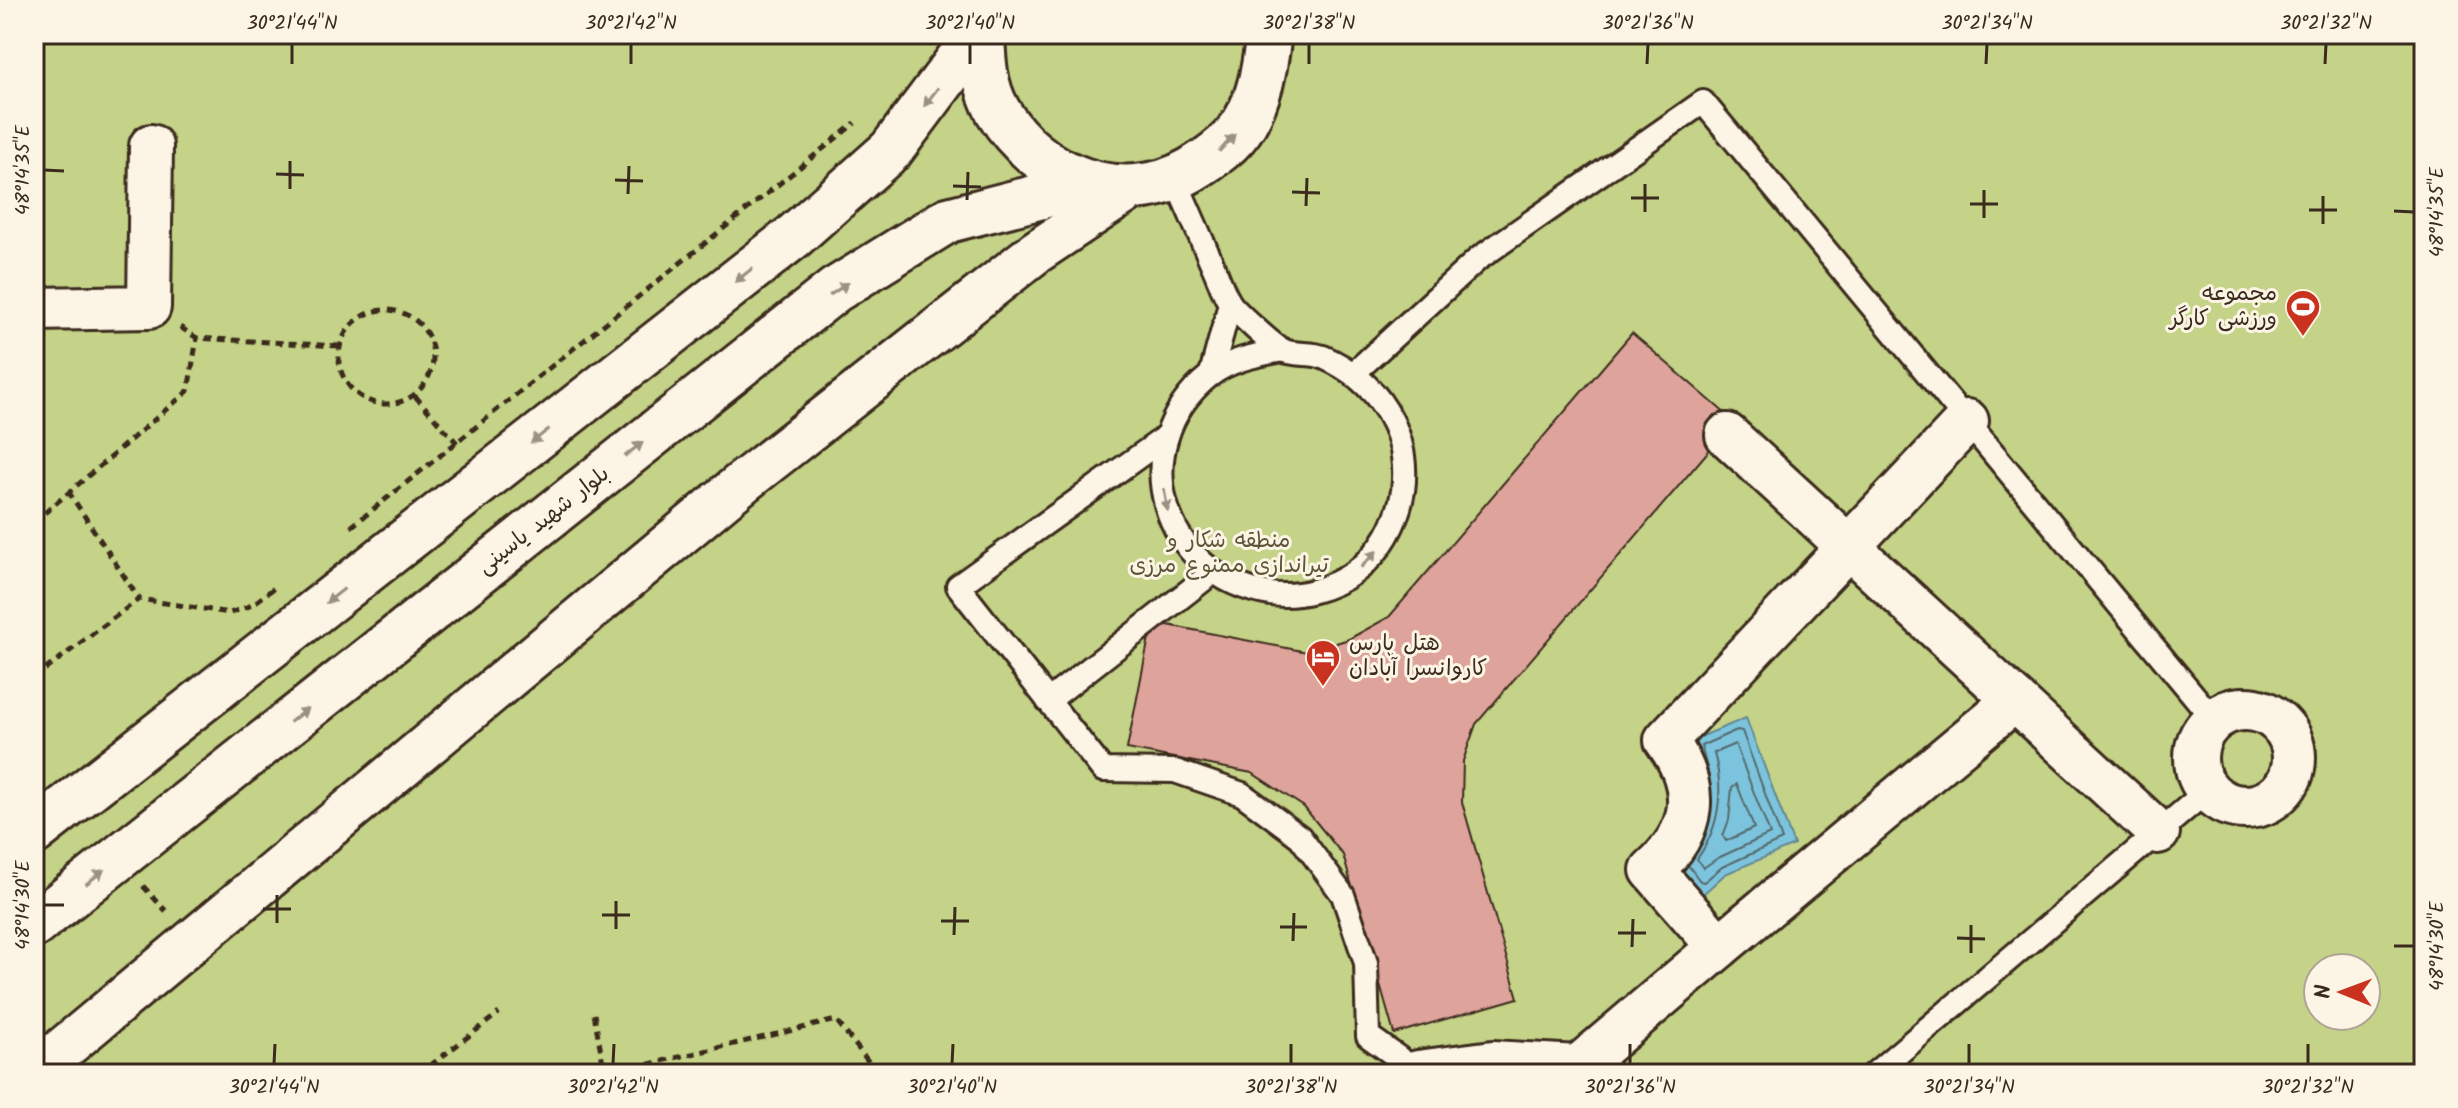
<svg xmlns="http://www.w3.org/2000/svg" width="2458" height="1108" font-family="Kalam,'Playpen Sans Arabic',sans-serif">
<rect width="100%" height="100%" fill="#fcf5e5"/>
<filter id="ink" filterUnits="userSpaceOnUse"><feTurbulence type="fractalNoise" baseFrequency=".0125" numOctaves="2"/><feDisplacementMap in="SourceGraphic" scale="16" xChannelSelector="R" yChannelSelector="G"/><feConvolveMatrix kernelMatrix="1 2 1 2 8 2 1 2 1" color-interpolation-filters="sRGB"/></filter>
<g filter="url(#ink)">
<!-- green -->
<path fill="#c4d387" stroke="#807e52" stroke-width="2" fill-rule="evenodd" d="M34 34H2424V1074H34ZM2318 968H2366V1016H2318Z"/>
<!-- water -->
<polygon fill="#7cc4dd" stroke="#628691" stroke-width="2" points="1746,718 1794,845 1725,874 1701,896 1673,859 1688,742"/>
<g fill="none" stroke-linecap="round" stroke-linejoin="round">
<!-- shore -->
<g stroke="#55686a" stroke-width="2">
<path d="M1735 744 1770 834 1718 858 1703 868 1697 859C1720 827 1724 790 1714 753Z"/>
<polygon points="1737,784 1754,828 1726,841 1723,836 1729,820 1732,787"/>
<polyline points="1688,865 1700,881 1704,882 1722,867 1782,840 1742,731 1737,730 1701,746 1708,771"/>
</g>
</g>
<!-- building -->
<polygon fill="#dea49b" stroke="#3b2a1e" stroke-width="2" points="1632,333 1734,421 1476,724 1463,761 1462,802 1518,998 1394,1034 1343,855 1304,807 1252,773 1127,749 1152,622 1307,652 1349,639 1389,617"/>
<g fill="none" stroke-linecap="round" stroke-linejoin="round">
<defs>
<g id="lane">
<path d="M1175 179C1188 209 1201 238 1214 268 1219 279 1224 296 1232 306 1240 315 1272 345 1282 350 1294 356 1311 352 1323 357 1377 380 1411 432 1403 491 1398 522 1381 553 1355 572 1331 589 1299 598 1270 594 1160 576 1123 446 1209 376 1231 359 1257 355 1283 350"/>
<polyline points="1354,373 1478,259 1703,102 2214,720"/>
<polyline points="1211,374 1230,304"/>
<polyline points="1167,436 958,586 1103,770 1175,771 1242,794 1300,837 1343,895 1366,963 1368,1036 1421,1074"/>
<polyline points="1048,701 1212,573"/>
<polyline points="1874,1074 2208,790"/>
</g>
<g id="street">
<polyline points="34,309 149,307 151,146"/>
<polyline points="1727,435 2158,832"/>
<circle cx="2245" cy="758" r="49"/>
<polyline points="1719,947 2015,700"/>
<path d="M1418 1072 1493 1062 1578 1067 1719 947 1652 870C1696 831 1701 788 1666 740L1967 421"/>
<polyline points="34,1073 742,483 1036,252 1132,188"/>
</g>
<g id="primary">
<path d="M982 34C983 60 984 87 998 111 1037 177 1121 210 1191 170 1211 158 1233 143 1245 122 1260 96 1264 70 1268 41L1267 34"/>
<polyline points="34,832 793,237 891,150 978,34"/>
<polyline points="34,925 835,290 948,220 1089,184"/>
</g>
</defs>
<!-- lane casing -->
<use href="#lane" stroke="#3b2a1e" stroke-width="28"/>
<!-- street casing -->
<use href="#street" stroke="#3b2a1e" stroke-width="48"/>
<!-- primary casing -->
<use href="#primary" stroke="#3b2a1e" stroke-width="50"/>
<!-- path -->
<g stroke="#3b2a1e" stroke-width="5" stroke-dasharray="8 6" stroke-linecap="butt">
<circle cx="386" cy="357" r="47"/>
<polyline points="180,327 197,338 340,346"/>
<polyline points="415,396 457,443"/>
<polyline points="68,491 139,599"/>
<polyline points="34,522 188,391 197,338"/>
<polyline points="351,527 855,123"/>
<polyline points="34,678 139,599 230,613 252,605 274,588"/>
<polyline points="143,886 166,911"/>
<polyline points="594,1014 605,1074"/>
<polyline points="419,1074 499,1013"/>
<polyline points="607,1074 836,1020 878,1074"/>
</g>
<!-- lane -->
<use href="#lane" stroke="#fcf5e5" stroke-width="22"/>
<!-- street -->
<use href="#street" stroke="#fcf5e5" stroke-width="42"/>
<!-- primary -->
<use href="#primary" stroke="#fcf5e5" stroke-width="44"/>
</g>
<!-- one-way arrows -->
<defs><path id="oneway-solid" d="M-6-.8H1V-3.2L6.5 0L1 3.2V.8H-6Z" transform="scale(2)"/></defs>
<g fill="#9c9082">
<use href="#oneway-solid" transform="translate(931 97) rotate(127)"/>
<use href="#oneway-solid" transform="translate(1227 143) rotate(-47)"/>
<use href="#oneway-solid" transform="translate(744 275) rotate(142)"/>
<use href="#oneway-solid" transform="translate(839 289) rotate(-34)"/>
<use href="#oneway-solid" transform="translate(540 436) rotate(142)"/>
<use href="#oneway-solid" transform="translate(634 449) rotate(-38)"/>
<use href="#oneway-solid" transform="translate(1166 500) rotate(80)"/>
<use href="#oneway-solid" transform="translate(1369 559) rotate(-46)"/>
<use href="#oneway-solid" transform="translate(335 596) rotate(142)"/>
<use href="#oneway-solid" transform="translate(299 715) rotate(-38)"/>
<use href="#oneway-solid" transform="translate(95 877) rotate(-38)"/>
</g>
</g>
<!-- ticks -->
<path fill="none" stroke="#3b2a1e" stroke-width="3" d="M292 64V44M631 64V44M970 64V44M1309 64V44M1647 64 1648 44M1986 64 1987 44M2325 64 2326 44M44 170 64 171M276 174 304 175M615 180 643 181M953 186 981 187M290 189V161M1292 192 1320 193M628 194 629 166M1631 198H1659M967 200 968 172M1970 204H1998M1306 206 1307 178M2309 210H2337M2394 211 2414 212M1645 212V184M1984 218V190M2323 224V196M44 905H64M263 909H291M602 915H630M941 921H969M277 923V895M1280 927H1307M616 929V901M1618 933H1646M954 935 955 907M1957 938 1985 939M1293 941 1294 913M2394 946H2414M1632 947 1633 919M1971 953V925M274 1064 275 1044M613 1064 614 1044M952 1064 953 1044M1291 1064V1044M1630 1064V1044M1969 1064V1044M2308 1064V1044"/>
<!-- icons -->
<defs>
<symbol id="stadium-pin" viewBox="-11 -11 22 30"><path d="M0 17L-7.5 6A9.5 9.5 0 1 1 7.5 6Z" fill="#c8321e" stroke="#fcf5e5"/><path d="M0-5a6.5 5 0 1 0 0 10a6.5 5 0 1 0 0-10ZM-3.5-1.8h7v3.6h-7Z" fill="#fff"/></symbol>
<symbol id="hotel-pin" viewBox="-11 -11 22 30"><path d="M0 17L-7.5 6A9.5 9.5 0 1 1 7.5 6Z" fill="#c8321e" stroke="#fcf5e5"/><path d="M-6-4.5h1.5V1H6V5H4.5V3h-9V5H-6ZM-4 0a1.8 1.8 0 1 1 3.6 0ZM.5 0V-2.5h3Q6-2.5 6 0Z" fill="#fff"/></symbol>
</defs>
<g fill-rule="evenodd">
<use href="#stadium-pin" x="2283" y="287" width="40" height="54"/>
<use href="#hotel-pin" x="1303" y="637" width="40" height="54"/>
</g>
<g text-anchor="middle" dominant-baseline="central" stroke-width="6" stroke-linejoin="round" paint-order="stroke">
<!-- poi labels -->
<g font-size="22" fill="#3b2a1e" stroke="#fcf5e5" text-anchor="end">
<text x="2277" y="294">مجموعه<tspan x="2277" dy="25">ورزشی کارگر</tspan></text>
<text x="1349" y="644" text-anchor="start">هتل پارس<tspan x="1349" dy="25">کاروانسرا آبادان</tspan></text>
</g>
<!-- street labels -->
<g font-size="22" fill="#3b2a1e" stroke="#fcf5e5">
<text transform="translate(544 521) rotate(-38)">بلوار شهید یاسینی</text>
</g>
<!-- park labels -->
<g font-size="22" fill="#5d5438" stroke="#fcf5e5">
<text x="1229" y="541">منطقه شکار و<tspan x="1229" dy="25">تیراندازی ممنوع مرزی</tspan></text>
</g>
</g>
<!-- margin -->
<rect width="2458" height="1108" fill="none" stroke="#fcf5e5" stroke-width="88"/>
<!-- north arrow -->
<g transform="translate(2342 992) rotate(271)"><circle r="38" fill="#fcf5e5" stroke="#afa495" stroke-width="2"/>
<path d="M0-6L14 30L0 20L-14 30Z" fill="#c8321e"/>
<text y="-12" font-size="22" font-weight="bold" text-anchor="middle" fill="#3b2a1e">N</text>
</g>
<rect x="44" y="44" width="2370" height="1020" fill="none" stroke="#3b2a1e" stroke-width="3"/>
<g font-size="20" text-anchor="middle" fill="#3b2a1e">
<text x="292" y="29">30°21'44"N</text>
<text x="631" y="29">30°21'42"N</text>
<text x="970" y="29">30°21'40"N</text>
<text x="1309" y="29">30°21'38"N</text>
<text x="1648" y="29">30°21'36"N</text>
<text x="1987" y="29">30°21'34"N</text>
<text x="2326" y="29">30°21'32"N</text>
<text transform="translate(22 170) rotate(-90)" y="7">48°14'35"E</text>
<text transform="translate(2436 212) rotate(-90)" y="7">48°14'35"E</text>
<text transform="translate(22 905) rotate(-90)" y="7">48°14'30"E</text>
<text transform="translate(2436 946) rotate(-90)" y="7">48°14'30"E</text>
<text x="274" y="1093">30°21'44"N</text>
<text x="613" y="1093">30°21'42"N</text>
<text x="952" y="1093">30°21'40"N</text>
<text x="1291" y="1093">30°21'38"N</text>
<text x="1630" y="1093">30°21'36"N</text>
<text x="1969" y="1093">30°21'34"N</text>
<text x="2308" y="1093">30°21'32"N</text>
</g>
</svg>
